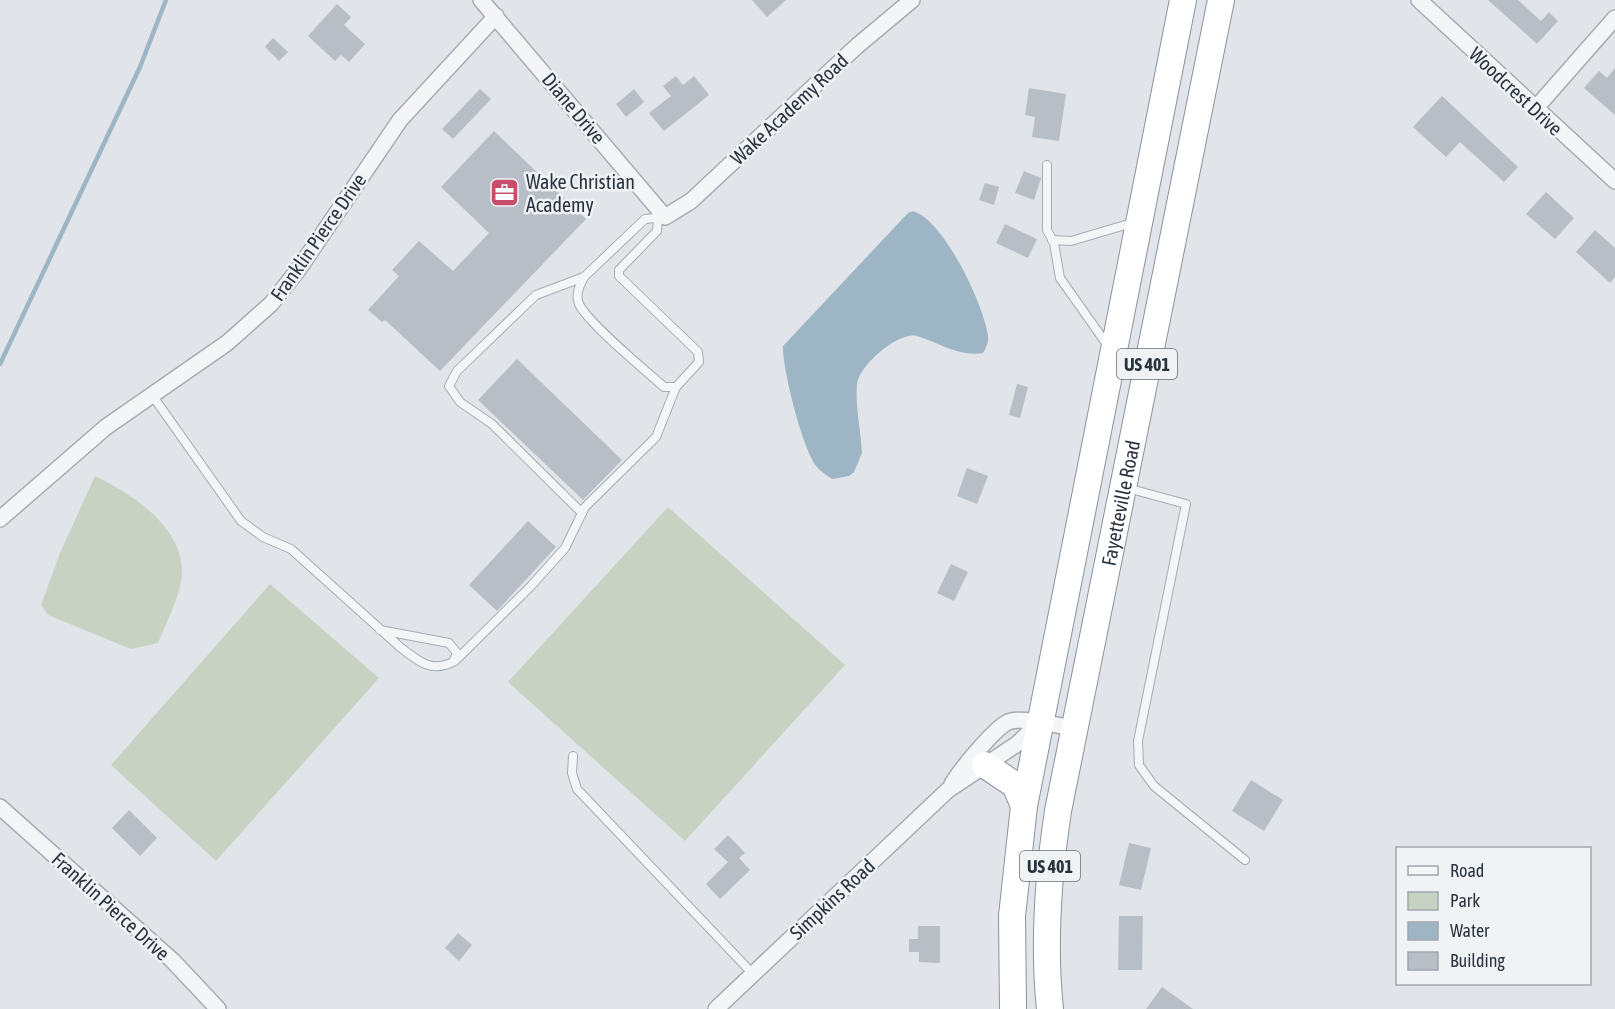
<svg xmlns="http://www.w3.org/2000/svg" width="1615" height="1009" font-family="'Asap Condensed',sans-serif">
<rect width="100%" height="100%" fill="#e1e5e9"/>
<!-- green -->
<g fill="#c8d2c3">
<path d="M95 476C136 496 193 533 180 587 175 606 165 625 158 643L131 649 48 615 41 605 60 553Z"/>
<polygon points="668,507 845,665 685,841 508,682"/>
<polygon points="270,584 379,678 216,861 111,765"/>
</g>
<!-- water -->
<path fill="#9eb5c6" d="M913 211C944 220 984 305 988 336 989 342 986 348 983 353 958 357 940 343 917 336 898 331 859 366 857 384 855 406 861 431 862 453L854 472 849 476 832 479C827 475 821 472 817 467 803 451 782 368 783 346L908 213Z"/>
<g fill="none" stroke-linecap="round" stroke-linejoin="round">
<!-- stream -->
<polyline stroke="#9eb5c6" stroke-width="4.5" points="0,364 140,67 166,0"/>
</g>
<!-- building -->
<g fill="#b8bec5">
<polygon points="752,0 786,0 767,17"/>
<polygon points="1488,0 1518,0 1541,21 1549,12 1558,21 1537,44"/>
<polygon points="337,4 351,17 344,25 365,44 349,62 341,55 335,61 308,36"/>
<polygon points="273,38 288,52 279,61 265,47"/>
<polygon points="1615,68 1615,115 1584,88 1599,71 1607,78"/>
<polygon points="676,76 683,85 694,76 709,95 664,131 649,113 671,96 663,86"/>
<polygon points="1029,88 1066,94 1059,141 1032,137 1035,117 1025,115"/>
<polygon points="480,89 491,99 453,139 442,129"/>
<polygon points="634,89 644,102 626,117 616,104"/>
<polygon points="1442,96 1518,167 1504,182 1460,142 1446,157 1413,127"/>
<polygon points="494,131 586,219 440,371 385,320 382,322 368,310 399,276 392,270 419,241 453,271 489,233 441,187"/>
<polygon points="1024,171 1041,178 1034,200 1015,193"/>
<polygon points="985,183 999,187 994,205 979,200"/>
<polygon points="1546,192 1574,218 1555,239 1526,214"/>
<polygon points="1005,224 1037,239 1028,258 996,243"/>
<polygon points="1595,230 1615,248 1615,277 1610,283 1576,252"/>
<polygon points="517,359 622,460 583,500 478,400"/>
<polygon points="1017,384 1028,387 1020,418 1009,415"/>
<polygon points="967,468 988,476 977,504 957,496"/>
<polygon points="528,521 556,547 497,611 469,585"/>
<polygon points="951,564 968,572 954,601 937,593"/>
<polygon points="1251,780 1283,800 1264,831 1232,811"/>
<polygon points="129,810 157,838 140,856 112,828"/>
<polygon points="728,835 745,853 739,858 750,870 720,899 706,884 728,862 714,849"/>
<polygon points="1129,843 1151,848 1141,890 1119,885"/>
<polygon points="1119,916 1143,916 1142,970 1118,970"/>
<polygon points="918,926 940,926 940,963 919,962 919,952 909,952 909,939 918,939"/>
<polygon points="458,933 472,945 459,961 445,948"/>
<polygon points="1162,987 1193,1009 1146,1009"/>
</g>
<g fill="none" stroke-linecap="round" stroke-linejoin="round">
<defs>
<g id="service">
<polyline points="1047,165 1047,230 1054,243 1060,278 1108,346"/>
<polyline points="1052,240 1071,241 1132,223"/>
<path d="M584 277C580 285 575 294 579 304 588 323 645 370 664 387H676L699 362 698 352 619 276V270L657 231 658 218"/>
<path d="M152 395 241 521 263 537 291 549 400 647C418 661 431 673 453 662L457 653 449 643 380 630"/>
<polyline points="1127,488 1186,504 1138,741 1139,765 1154,786 1245,860"/>
<polyline points="582,513 492,424 460,402 449,386 457,371 536,295 584,277 645,219 664,217"/>
<polyline points="455,661 531,586 565,548 585,507 656,437 676,387"/>
<polyline points="573,756 572,773 577,789 753,974"/>
</g>
<g id="minor">
<polyline points="481,0 665,217 691,201 857,46 912,0"/>
<polyline points="1419,0 1615,181"/>
<polyline points="1535,109 1615,18"/>
<polyline points="0,519 106,427 227,343 271,304 298,270 400,120 496,16"/>
<path d="M952 784C961 769 994 729 1008 722 1021 716 1059 726 1073 728"/>
<polyline points="0,807 173,961 218,1009"/>
<polyline points="716,1009 948,790 1017,744 1039,723"/>
</g>
<g id="trunk">
<polyline points="985,765 1015,785 1024,806"/>
<polyline points="1013,1009 1012,916 1024,806 1183,0"/>
<path id="s1" d="M1050 1009C1043 943 1048 877 1058 811L1221 0"/>
</g>
</defs>
<!-- service casing -->
<use href="#service" stroke="#a6acb3" stroke-width="10"/>
<!-- minor casing -->
<use href="#minor" stroke="#a6acb3" stroke-width="18"/>
<!-- trunk casing -->
<use href="#trunk" stroke="#89939e" stroke-width="28"/>
<!-- service -->
<use href="#service" stroke="#f3f5f7" stroke-width="8"/>
<!-- minor -->
<use href="#minor" stroke="#f3f5f7" stroke-width="15"/>
<!-- trunk -->
<use href="#trunk" stroke="#fff" stroke-width="26"/>
</g>
<!-- icons -->
<defs>
<symbol id="office-square" viewBox="-11 -11 22 22"><rect x="-9" y="-9" width="18" height="18" rx="4" fill="#c64e6a" stroke="#f0f3f6"/><path d="M-6-3h4V-5.5h4V-3h4V5H-6ZM-1-4.5V-3h2v-1.5ZM-6 0V1H6V0Z" fill="#fff"/></symbol>
</defs>
<g fill-rule="evenodd">
<use href="#office-square" x="488" y="176" width="33" height="33"/>
</g>
<g text-anchor="middle" dominant-baseline="central" stroke-width="5" stroke-linejoin="round" paint-order="stroke">
<!-- shield labels -->
<g fill="#f0f3f6" stroke="#656d76" stroke-width="1.5">
<rect x="1117" y="349" width="60" height="30" rx="4.5"/>
<rect x="1020" y="851" width="60" height="30" rx="4.5"/>
</g>
<g font-size="18" font-weight="bold" fill="#2a343f">
<text x="1147" y="364">US 401</text>
<text x="1050" y="866">US 401</text>
</g>
<!-- street labels -->
<g font-size="20" fill="#2a343f" stroke="#f0f3f6">
<text transform="translate(1516 91) rotate(43)">Woodcrest Drive</text>
<text transform="translate(574 108) rotate(50)">Diane Drive</text>
<text transform="translate(789 109) rotate(-43)">Wake Academy Road</text>
<text transform="translate(318 237) rotate(-55)">Franklin Pierce Drive</text>
<text stroke="none"><textPath href="#s1" startOffset="513">Fayetteville Road</textPath></text>
<text transform="translate(832 899) rotate(-43)">Simpkins Road</text>
<text transform="translate(111 906) rotate(42)">Franklin Pierce Drive</text>
</g>
<!-- poi labels -->
<g font-size="20" fill="#2a343f" stroke="#f0f3f6" text-anchor="start">
<text x="526" y="181">Wake Christian<tspan x="526" dy="23">Academy</tspan></text>
</g>
</g>
<!-- legend -->
<rect x="1396" y="847" width="195" height="138" fill="#f0f3f6" stroke="#a1a7ad" stroke-width="1.5"/>
<rect x="1408" y="866" width="30" height="9" fill="#f3f5f7" stroke="#a1a7ad" stroke-width="1.5"/>
<text x="1450" y="877" font-size="18" fill="#2a343f">Road</text>
<rect x="1408" y="892" width="30" height="18" fill="#c8d2c3" stroke="#a1a7ad" stroke-width="1.5"/>
<text x="1450" y="907" font-size="18" fill="#2a343f">Park</text>
<rect x="1408" y="922" width="30" height="18" fill="#9eb5c6" stroke="#a1a7ad" stroke-width="1.5"/>
<text x="1450" y="937" font-size="18" fill="#2a343f">Water</text>
<rect x="1408" y="952" width="30" height="18" fill="#b8bec5" stroke="#a1a7ad" stroke-width="1.5"/>
<text x="1450" y="967" font-size="18" fill="#2a343f">Building</text>
</svg>
